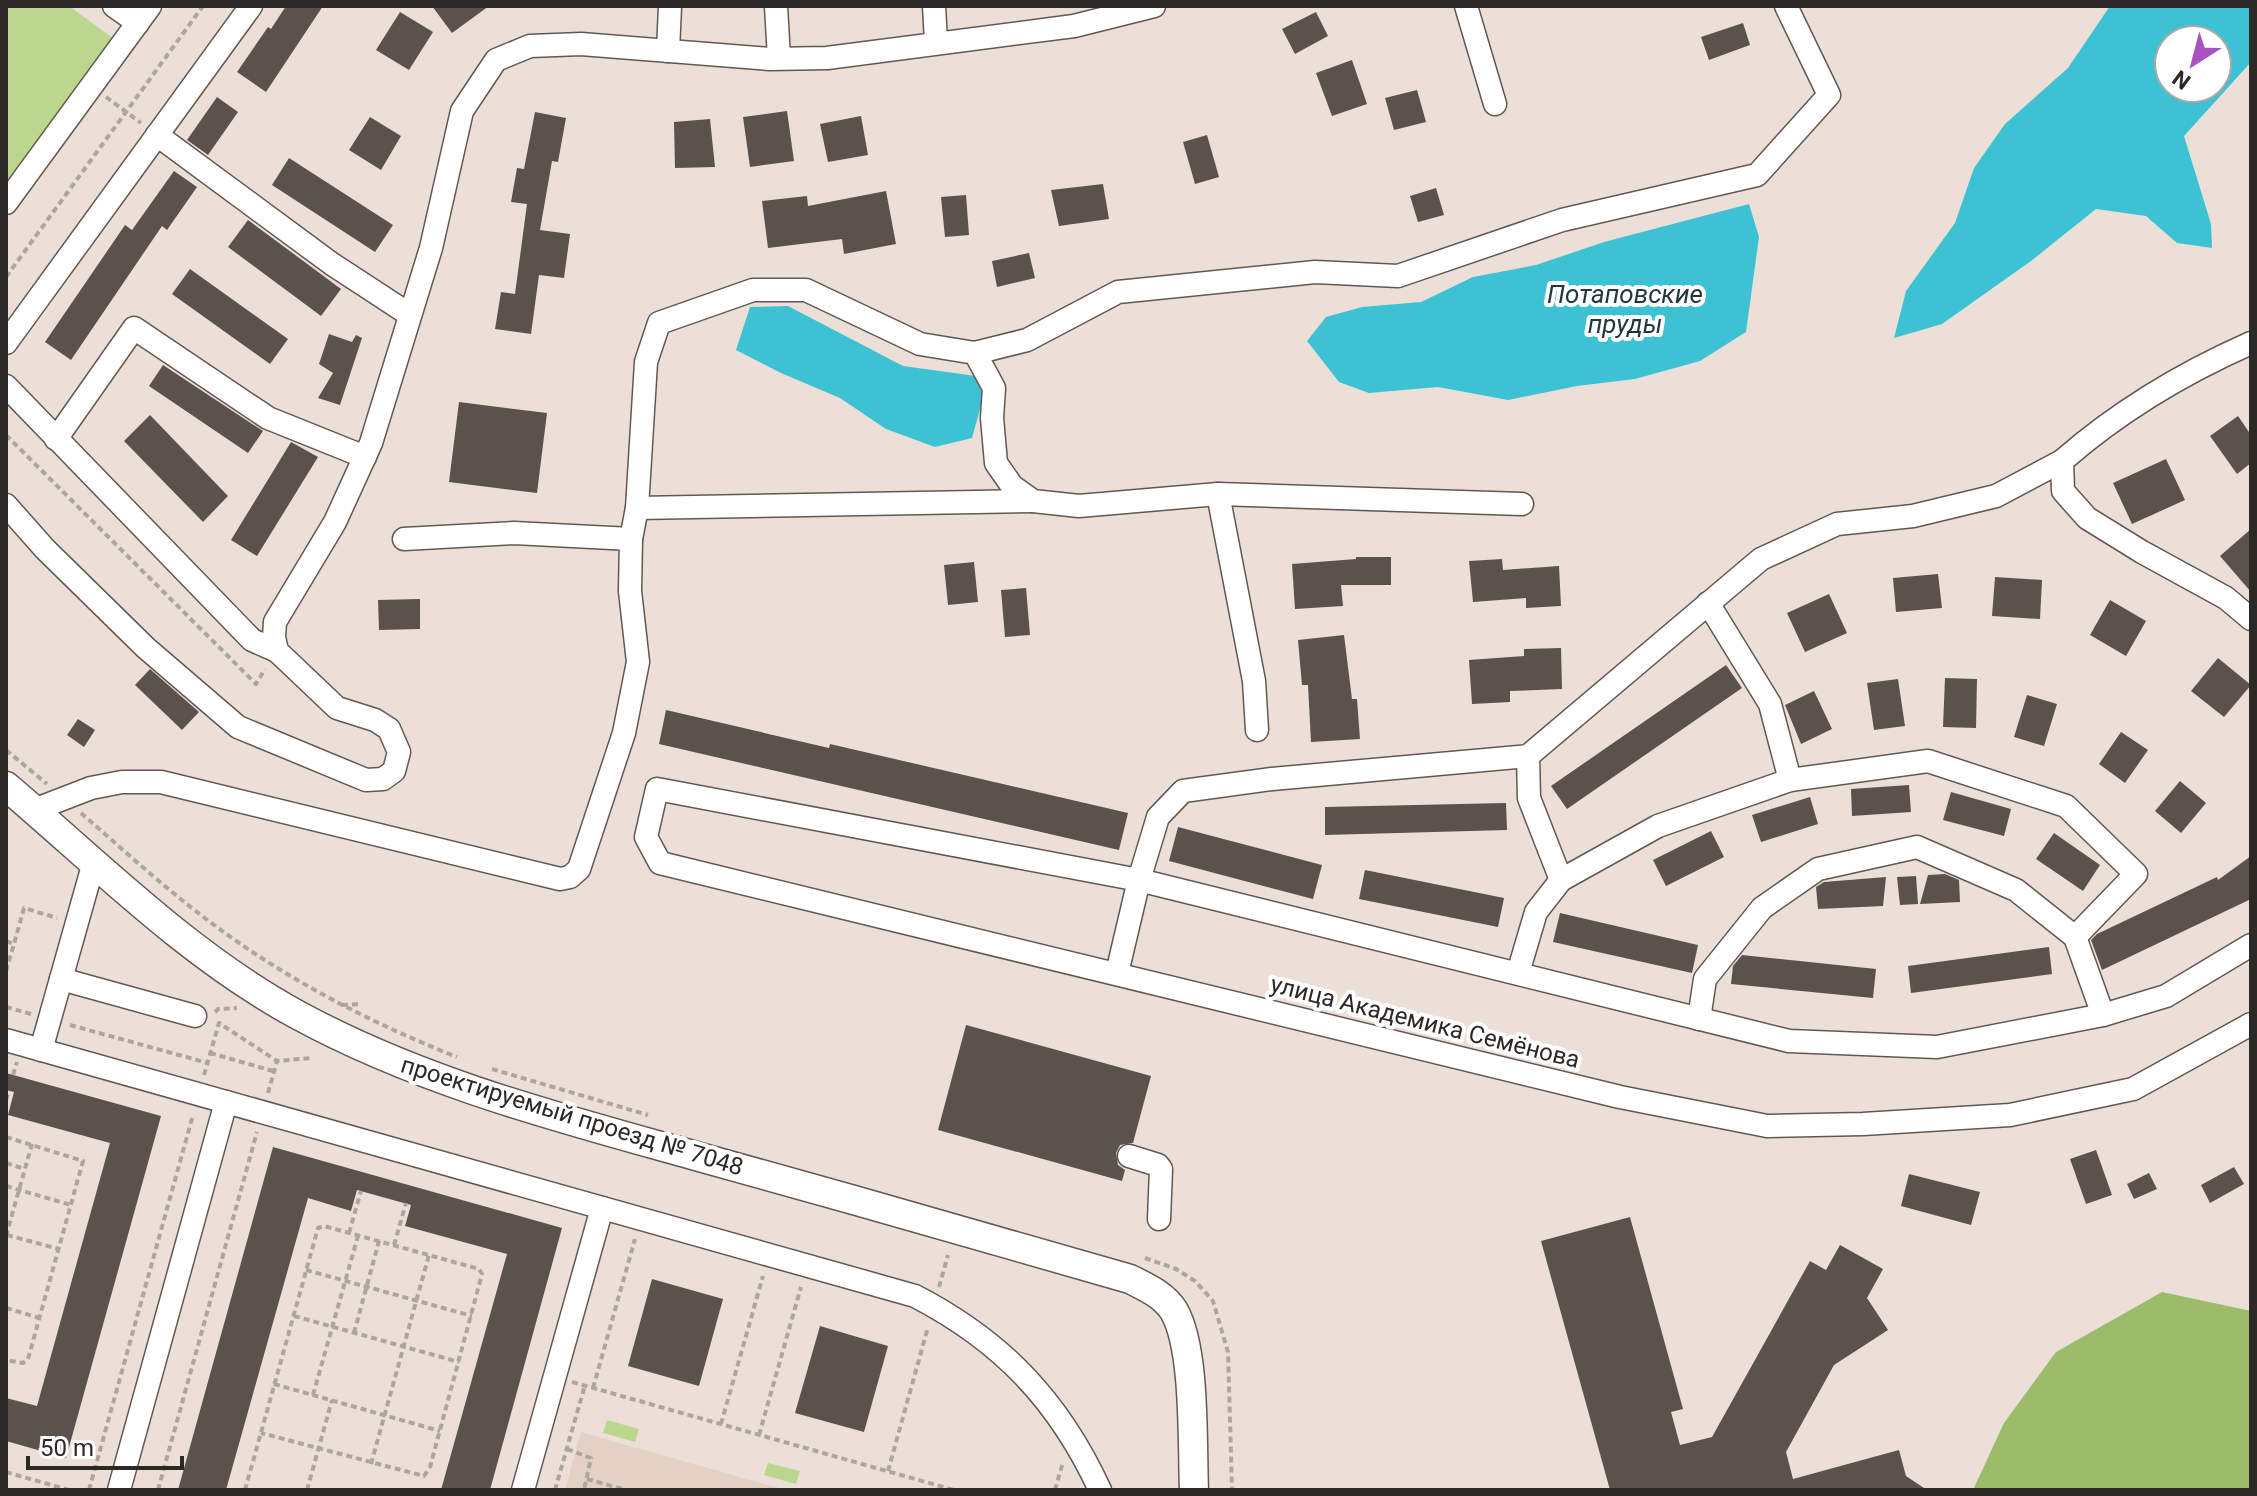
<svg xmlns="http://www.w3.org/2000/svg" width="2257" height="1496" font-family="Roboto,sans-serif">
<rect width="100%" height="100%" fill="#ebdfd8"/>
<!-- built -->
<polygon fill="#e4d1c6" points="581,1432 785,1490 565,1490"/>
<!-- green -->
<g fill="#bbd78d">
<polygon points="6,6 69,6 114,39 6,189"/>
<polygon points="607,1420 639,1429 635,1442 603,1433"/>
<polygon points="768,1463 800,1471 796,1484 764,1475"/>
</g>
<!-- forest -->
<polygon fill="#9dbc6a" points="2162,1292 2251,1311 2251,1490 1973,1490 2004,1423 2056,1352"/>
<!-- water -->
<g fill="#3dc2d3" fill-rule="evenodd">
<path d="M2110 6H2251V62L2184 136 2211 224 2212 248 2177 243 2146 216 2096 209 2031 261 1942 324 1894 338 1906 291 1955 223 1974 168 2005 124 2068 68ZM2169 40H2217V88H2169Z"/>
<polygon points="1749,204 1759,237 1746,332 1700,361 1635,379 1577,386 1508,400 1438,387 1369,393 1339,382 1307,341 1326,317 1362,307 1421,302 1473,277 1536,265 1604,242"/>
<polygon points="788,306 903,366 976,376 984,395 972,438 935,447 886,429 840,398 781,373 736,350 750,307"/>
</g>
<!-- building -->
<g fill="#5c524d">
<polygon points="286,6 323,6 266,92 237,72 268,27 271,29"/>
<polygon points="432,6 489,6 452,33"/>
<polygon points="400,12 433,32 409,70 376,50"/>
<polygon points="1316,12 1328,36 1295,54 1282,29"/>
<polygon points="1743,23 1750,45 1709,60 1701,37"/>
<polygon points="1352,60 1367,104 1332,116 1316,73"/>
<polygon points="1417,90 1426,122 1394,130 1385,98"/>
<polygon points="217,97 238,112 208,155 187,140"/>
<polygon points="787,111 794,161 750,167 743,117"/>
<polygon points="535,112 566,118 558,162 552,161 540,230 570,234 564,278 539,275 531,334 495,329 501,292 515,294 527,204 511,202 517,168 524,169"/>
<polygon points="861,116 868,155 828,162 820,124"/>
<polygon points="370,117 401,136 381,170 349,150"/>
<polygon points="710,119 715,167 675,168 674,122"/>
<polygon points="1207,135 1219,177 1195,184 1183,142"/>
<polygon points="289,158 393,225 375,252 272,185"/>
<polygon points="174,171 197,187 167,230 162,226 71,360 45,342 125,225 132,230"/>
<polygon points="1103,184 1109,219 1059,226 1051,190"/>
<polygon points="1436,188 1444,215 1418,222 1410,196"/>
<polygon points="886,191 896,244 844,254 842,239 768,248 762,201 807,196 808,206"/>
<polygon points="966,195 969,235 945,237 941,197"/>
<polygon points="248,220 341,289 321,316 228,247"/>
<polygon points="1029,253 1035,278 997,287 992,261"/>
<polygon points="190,269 288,339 270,364 172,294"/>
<polygon points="329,334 352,342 356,335 362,338 340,405 318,398 333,373 319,364"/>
<polygon points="163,365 263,431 248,453 149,386"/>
<polygon points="459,402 547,413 537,493 449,482"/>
<polygon points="150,415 228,496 203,522 124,441"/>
<polygon points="2238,416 2251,435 2251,463 2237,474 2210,436"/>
<polygon points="291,442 318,457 257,556 231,540"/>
<polygon points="2166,459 2185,500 2132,524 2113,483"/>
<polygon points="2251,529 2251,592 2220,556"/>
<polygon points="1356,557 1391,557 1391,585 1341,585 1343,606 1295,609 1292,564 1356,559"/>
<polygon points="1502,559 1503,570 1559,566 1561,606 1526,608 1526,598 1473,602 1469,561"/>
<polygon points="974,562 978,602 948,605 944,565"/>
<polygon points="1938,574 1942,608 1896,612 1893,578"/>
<polygon points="1995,577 2042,580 2040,619 1992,616"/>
<polygon points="1026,588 1030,635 1005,637 1001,590"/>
<polygon points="1829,594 1847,633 1805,652 1787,613"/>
<polygon points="420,599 420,629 379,630 378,600"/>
<polygon points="2110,600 2146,621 2126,656 2090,635"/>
<polygon points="1344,635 1352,699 1357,699 1360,739 1311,742 1308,685 1302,685 1298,640"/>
<polygon points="1561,648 1562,689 1510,691 1510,702 1472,704 1469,660 1524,656 1524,649"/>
<polygon points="2218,658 2251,685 2224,717 2191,691"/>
<polygon points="1726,665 1742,688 1567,809 1551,786"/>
<polygon points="150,669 199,712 182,730 135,685"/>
<polygon points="1945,678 1977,679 1976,728 1943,727"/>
<polygon points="1898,679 1905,726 1874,730 1867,683"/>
<polygon points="1814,691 1832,729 1801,744 1785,705"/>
<polygon points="2027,695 2057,704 2044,746 2014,737"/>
<polygon points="666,710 829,748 830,744 1128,813 1119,850 659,744"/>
<polygon points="78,719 95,730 84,747 67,735"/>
<polygon points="2121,732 2148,750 2125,783 2099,764"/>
<polygon points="2180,781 2206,803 2181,833 2155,811"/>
<polygon points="1909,785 1911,812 1852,816 1851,789"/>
<polygon points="1951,792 2011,809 2004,836 1943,820"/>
<polygon points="1810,797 1818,824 1761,842 1752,815"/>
<polygon points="1506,803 1507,830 1325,835 1325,807"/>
<polygon points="1178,827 1322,865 1313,899 1169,861"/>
<polygon points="1711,831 1724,857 1666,886 1653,860"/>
<polygon points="2054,833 2100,865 2083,891 2036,859"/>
<polygon points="2251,856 2251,899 2102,970 2091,940 2097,934 2217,877 2218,880"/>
<polygon points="1365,870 1504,898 1498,927 1359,899"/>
<polygon points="1945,874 1959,880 1960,902 1920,904 1928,875"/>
<polygon points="1916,876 1918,904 1900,905 1897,877"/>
<polygon points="1886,877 1883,906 1818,909 1816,887 1824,882"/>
<polygon points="1560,913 1698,945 1692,973 1553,942"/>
<polygon points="2049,947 2052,974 1911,993 1908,966"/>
<polygon points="1742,955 1876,969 1873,998 1731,984 1733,966"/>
<polygon points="966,1025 1151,1076 1133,1143 1120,1145 1116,1153 1118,1165 1125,1170 1122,1181 938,1130"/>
<polygon points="6,1073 161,1116 66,1458 6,1441 6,1398 37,1406 110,1143 8,1115 14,1092 6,1090"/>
<polygon points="273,1147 562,1228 490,1490 441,1490 507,1254 405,1226 411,1205 357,1190 351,1211 308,1198 226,1490 178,1490"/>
<polygon points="2096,1150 2112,1195 2086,1204 2070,1159"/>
<polygon points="2234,1167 2244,1184 2210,1203 2201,1185"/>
<polygon points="2149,1173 2157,1189 2134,1199 2127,1184"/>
<polygon points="1909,1174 1980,1192 1971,1225 1901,1206"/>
<polygon points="1630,1217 1683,1409 1671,1412 1680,1445 1712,1437 1810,1261 1826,1270 1840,1245 1883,1269 1867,1298 1888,1330 1834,1365 1786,1452 1793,1479 1899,1450 1906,1476 1927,1490 1610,1490 1541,1241"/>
<polygon points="652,1279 723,1299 699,1386 628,1366"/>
<polygon points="820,1326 888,1346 864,1432 795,1413"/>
</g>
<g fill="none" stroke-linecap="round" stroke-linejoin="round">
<defs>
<g id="minor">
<polyline points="114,6 138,23"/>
<polyline points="776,6 779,58"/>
<polyline points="934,6 936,42"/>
<polyline points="1466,6 1495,104"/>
<polyline points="668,51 670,6"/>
<polyline points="157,135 332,264 410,315"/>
<polyline points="6,203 150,6"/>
<polyline points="6,343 251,6"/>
<path d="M2251 343C2183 373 2118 412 2062 461L2063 491 2087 518 2142 552 2226 598 2251 619"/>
<polyline points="975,353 1027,340 1118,292 1315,272 1398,276 1562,220 1757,175 1829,95 1786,6"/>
<polyline points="6,386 252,640 277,651"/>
<polyline points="56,439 134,328 268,418 365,457"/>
<polyline points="1218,494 1254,681 1257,730"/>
<polyline points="6,505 45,549 146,648 238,727 366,780 383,779 394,771 399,752 389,729 375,720 337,708 277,651 274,637 275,622 335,522 371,443 431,248 462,111 496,60 530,46 581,44 770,59 827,58 1074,26 1154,6"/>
<polyline points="637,508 1033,501"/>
<polyline points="404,539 514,533 631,539"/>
<polyline points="1708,603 1770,704 1790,780"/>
<polyline points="1528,756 1529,798 1561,880"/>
<polyline points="34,810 91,788 122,782 161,782 560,879 570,877 579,869 624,733 638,662 630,591 631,539 637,508 646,362 659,323 753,290 806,290 920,344 975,353 994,388 992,418 996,463 1012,486 1033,501 1079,506 1218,494 1522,504"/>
<polyline points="2251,945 2166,996 2103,1015 1937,1047 1789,1041 1139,880 657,789 646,837 660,863 1620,1097 1767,1126 1863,1124 2010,1115 2133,1089 2251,1024"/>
<polyline points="1117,973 1139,880 1158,817 1183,791 1272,779 1528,756 1761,559 1837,524 1913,516 1996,496 2062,461"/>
<polyline points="1518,973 1536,912 1561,880 1658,826 1790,780 1928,761 2066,806 2136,874 2075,937"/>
<polyline points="61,979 195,1016"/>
<polyline points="1699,1019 1705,979 1762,908 1818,869 1917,847 2016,890 2075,937 2103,1015"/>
<path d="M6 1040 915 1296C1002 1341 1059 1401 1100 1490"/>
<polyline points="41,1050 94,862"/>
<polyline points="1129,1156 1158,1165 1161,1169 1159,1219"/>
<polyline points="119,1490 226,1102"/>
<polyline points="523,1490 602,1208"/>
</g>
<path id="major" d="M6 786C99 865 188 955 296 1014 420 1082 560 1118 696 1156 841 1196 985 1237 1130 1279 1146 1287 1164 1295 1174 1311 1196 1349 1192 1445 1194 1490"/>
</defs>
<!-- minor casing -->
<use href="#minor" stroke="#625853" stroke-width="25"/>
<!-- major casing -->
<use href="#major" stroke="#625853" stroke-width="31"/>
<!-- path -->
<g stroke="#afa59f" stroke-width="4" stroke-dasharray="6 4" stroke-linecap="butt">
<polyline points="106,97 141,123"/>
<polyline points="6,277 203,6"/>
<polyline points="6,435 256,684 265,669"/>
<polyline points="6,750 47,784"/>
<path d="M81 813C119 846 157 881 197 912 276 974 364 1020 457 1057"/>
<polyline points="6,941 14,944 24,908 57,918"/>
<polyline points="6,971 14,944"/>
<polyline points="342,1005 361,1004"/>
<polyline points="6,1007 31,1014"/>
<polyline points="215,1012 218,1009 237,1008"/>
<polyline points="70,1025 208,1063"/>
<polyline points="210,1053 273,1071"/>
<polyline points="492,1069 648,1115"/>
<polyline points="13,1075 17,1062"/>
<polyline points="204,1075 219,1023 277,1061 312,1058"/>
<polyline points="268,1093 277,1061"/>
<polyline points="6,1100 9,1091"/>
<polyline points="6,1137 83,1161 28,1359 23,1363 6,1360"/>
<polyline points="6,1163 25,1169"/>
<polyline points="6,1186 71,1205"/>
<polyline points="349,1233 361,1191"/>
<polyline points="7,1235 59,1249"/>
<polyline points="6,1236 32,1144"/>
<polyline points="394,1245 406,1203"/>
<polyline points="1145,1258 1176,1269 1195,1281 1213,1301 1228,1352 1232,1490"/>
<polyline points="306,1270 472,1316"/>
<polyline points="939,1287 948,1255"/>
<polyline points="6,1308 40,1318"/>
<polyline points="294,1316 459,1362"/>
<polyline points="354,1333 379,1241"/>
<polyline points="572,1382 954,1490"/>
<polyline points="274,1384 440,1431"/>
<polyline points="593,1388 635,1239"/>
<polyline points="313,1395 358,1236"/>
<polyline points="721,1424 763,1276"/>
<polyline points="759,1435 801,1287"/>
<polyline points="567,1449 591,1458 584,1490"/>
<polyline points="371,1464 429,1255"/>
<polyline points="888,1471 928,1327"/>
<polyline points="6,1472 69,1490"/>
<polyline points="587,1479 626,1490"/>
<polyline points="89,1490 193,1115"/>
<polyline points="158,1490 257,1132"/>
<polyline points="245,1490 318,1228 324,1226 479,1269 482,1274 430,1467 424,1476 261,1433"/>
<polyline points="307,1490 332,1400"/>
<polyline points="555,1490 585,1385"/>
<polyline points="1055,1490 1063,1462"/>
</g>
<!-- minor -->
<use href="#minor" stroke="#fff" stroke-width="22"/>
<!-- major -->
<use href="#major" stroke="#fff" stroke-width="28"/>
</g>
<g text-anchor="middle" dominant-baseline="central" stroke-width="8" stroke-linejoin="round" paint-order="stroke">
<!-- street labels -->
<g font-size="24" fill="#2c2825" stroke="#fff">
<text transform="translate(1425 1022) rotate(14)">улица Академика Семёнова</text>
<text transform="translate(572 1116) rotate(17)">проектируемый проезд № 7048</text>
</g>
<!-- water labels -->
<g font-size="26" font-style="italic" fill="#22383b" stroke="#fff">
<text x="1625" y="294">Потаповские<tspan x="1625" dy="30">пруды</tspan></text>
</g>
</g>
<!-- border -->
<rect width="2257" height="1496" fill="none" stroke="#2c2825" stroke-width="16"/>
<!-- north arrow -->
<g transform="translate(2193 64) rotate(216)"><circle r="38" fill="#ffffff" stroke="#aba9a8" stroke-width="2"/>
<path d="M0-6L14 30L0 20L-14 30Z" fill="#a952c0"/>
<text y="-12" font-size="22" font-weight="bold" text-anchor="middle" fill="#2c2825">N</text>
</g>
<!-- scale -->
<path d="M28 1456v12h154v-12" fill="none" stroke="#2c2825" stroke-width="4"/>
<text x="40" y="1456" font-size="24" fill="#2c2825" stroke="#ffffff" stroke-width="6" paint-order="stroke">50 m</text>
</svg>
